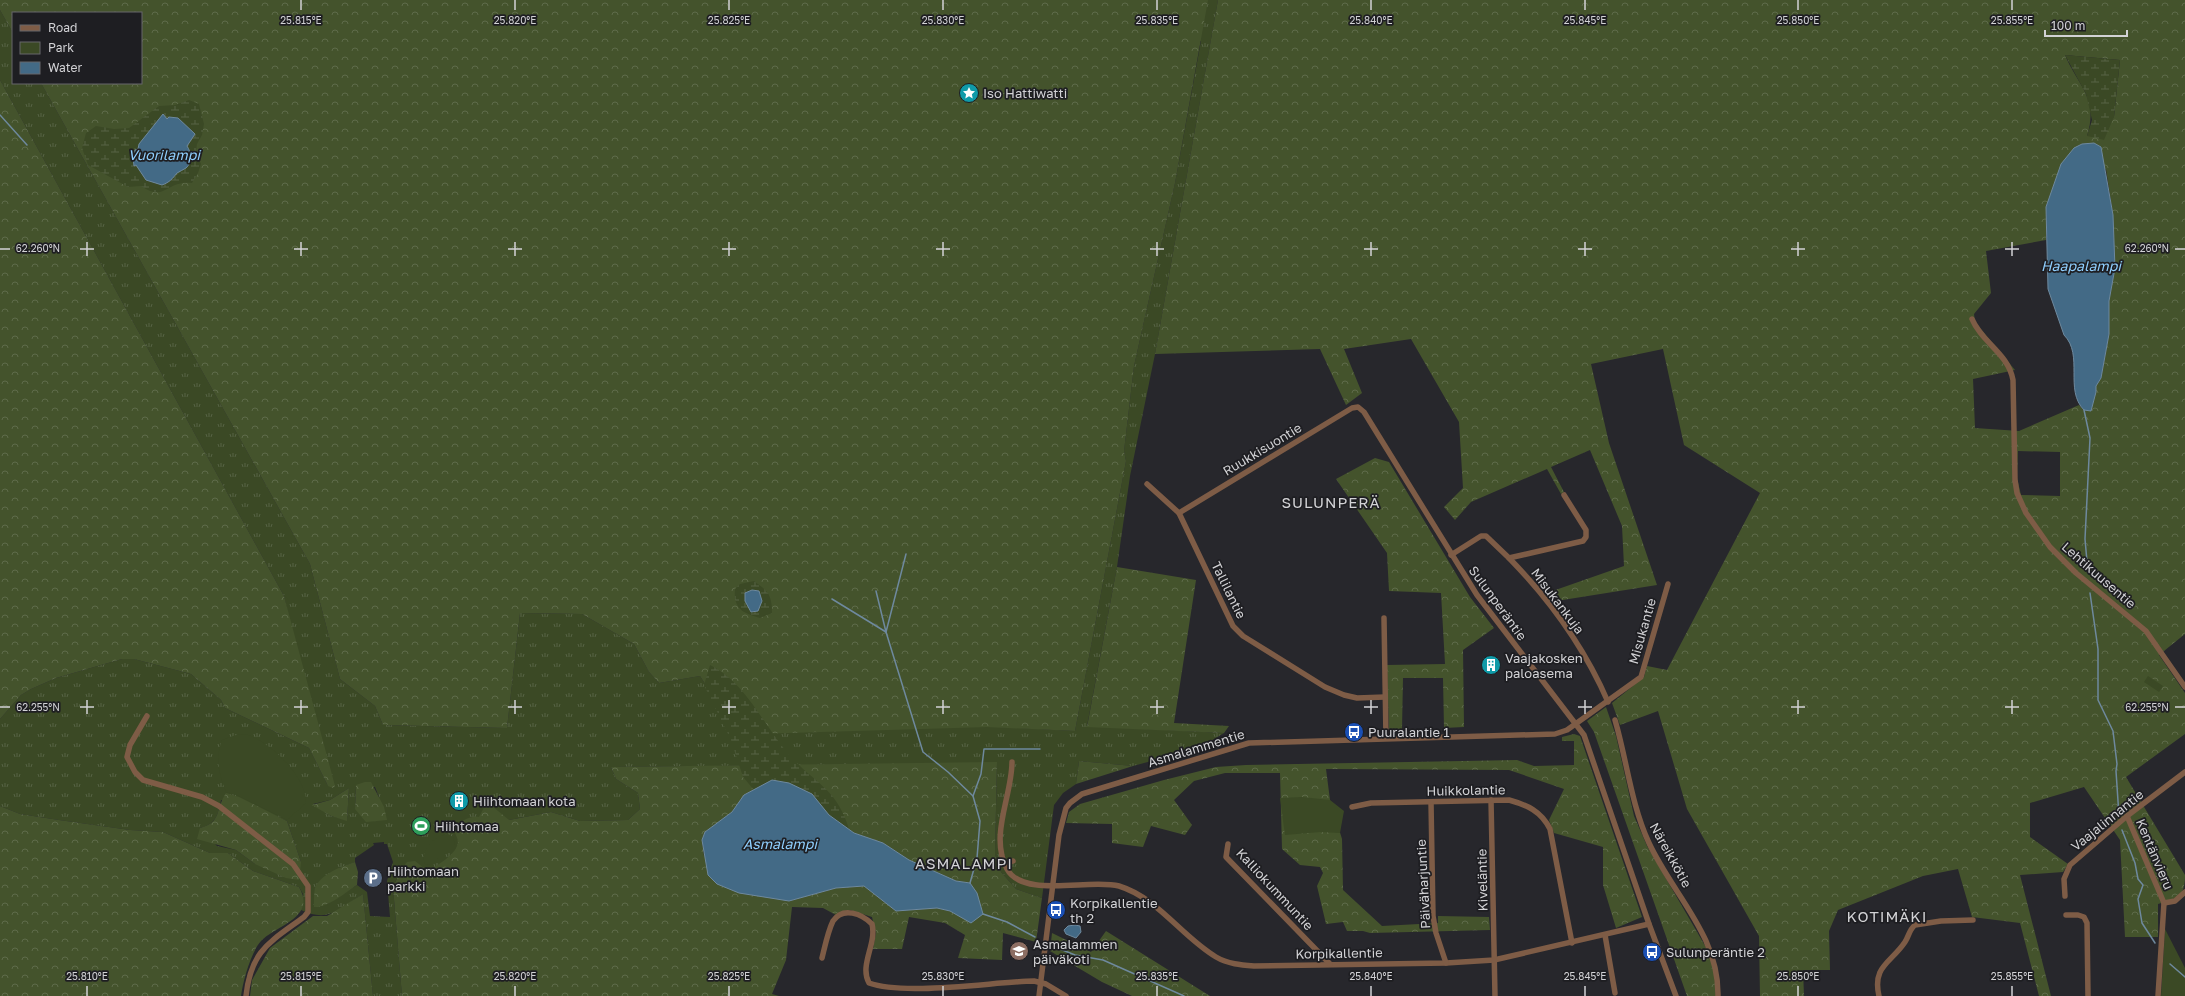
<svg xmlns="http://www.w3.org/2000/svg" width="2185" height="996" font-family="'Golos Text',sans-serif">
<defs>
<pattern id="grass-tufts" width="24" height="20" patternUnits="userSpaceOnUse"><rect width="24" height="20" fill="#3b4925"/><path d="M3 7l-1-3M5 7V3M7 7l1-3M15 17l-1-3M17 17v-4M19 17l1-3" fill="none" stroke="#566244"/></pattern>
<pattern id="forest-crowns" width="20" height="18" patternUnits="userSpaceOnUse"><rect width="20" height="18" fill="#44532c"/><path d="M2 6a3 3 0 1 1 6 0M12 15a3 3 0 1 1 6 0" fill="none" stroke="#5e6b4a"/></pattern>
<pattern id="wetland-marsh" width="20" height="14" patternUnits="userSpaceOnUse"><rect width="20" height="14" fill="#3b4925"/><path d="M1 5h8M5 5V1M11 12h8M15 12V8" fill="none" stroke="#566244"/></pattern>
</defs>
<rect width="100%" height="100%" fill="#27272c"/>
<!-- grass -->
<path fill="url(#grass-tufts)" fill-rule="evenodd" d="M924 0H1218L1155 354 1130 476 1117 567 1087 726 1224 733 1199 748 1133 766 1079 761 1076 784 1063 793 1054 805 1042 898 1016 889 1001 872 995 854 997 763 611 767 616 779 638 793 640 809 628 820 580 821 551 812 509 820 457 876H398L393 887 402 996H373L363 894C339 909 329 923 301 910L303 894 299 887 253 871 228 853H210L163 832 130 830 59 820 20 814 0 806V719L21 695 31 689 56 678 122 659H134L191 674 221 700 225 708 309 748 328 786 284 596 0 80V10L13 33V83H41L310 564 340 679 375 706 383 725 507 728 520 613 582 614 634 644 649 672 659 683 700 676 723 712 1075 731 1126 461 1124 451 1134 366 1175 183 1201 41ZM356 785 375 787 379 797 355 809ZM349 788 347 820 331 816 313 804 330 800ZM221 800 264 811 287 821 301 862 255 864 236 850 217 846 200 828C216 824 218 815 221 800ZM384 842V844H387L393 862 387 881 390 917 370 916 367 892 357 885 327 904 339 868 355 862V858L374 845 373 843Z"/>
<!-- forest -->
<g fill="url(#forest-crowns)" fill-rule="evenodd">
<polygon points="0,0 1208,0 1175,183 1134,366 1124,451 1126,461 1075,731 987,727 753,734 723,712 700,676 659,683 649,672 634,644 582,614 520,613 507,728 383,725 375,706 340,679 310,564 41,83 141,83 141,13 13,13 13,33 0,10"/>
<path d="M1218 0H2185V634L2159 655 2185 693V734L2126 777 2185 875C2185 897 2178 898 2158 904V937H2125L2120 840 2084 787 2030 803V837L2068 864 2063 872 2020 875 2051 996H2039L2020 923 1972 917 1958 869 1923 876 1838 910 1829 931 1830 970H1803L1804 996H1760L1759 936 1687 809 1658 711 1620 725 1612 703 1644 677 1647 666 1667 670 1760 493 1684 445 1663 349 1591 364 1609 443 1657 585 1550 602 1544 594 1624 566 1622 526 1590 450 1551 467 1564 492 1561 494 1547 469 1471 502 1455 520 1444 507 1463 488 1459 422 1411 339 1344 349 1362 393 1346 405 1320 349 1155 354ZM2065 55 2120 60 2114 117 2087 136C2099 98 2078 86 2065 55ZM2106 169 2113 215 2115 268 2109 301V334L2101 378 2096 386V392L2092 402 2084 410 2079 405 2019 431 1975 428 1973 379 2015 370 1975 322 1974 314 1991 293 1986 251 2046 240V207ZM2018 451 2060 452V496L2021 495 2017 478Z"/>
<polygon points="0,80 284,596 335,786 333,788 328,786 309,748 225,708 221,700 191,674 134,659 122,659 56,678 31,689 21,695 0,719"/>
<polygon points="1375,458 1389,462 1470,597 1494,628 1463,650 1464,727 1444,728 1443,678 1403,678 1402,729 1389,729 1387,665 1445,664 1441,593 1389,591 1387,553 1336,479"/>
<polygon points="1117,567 1196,580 1174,723 1229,726 1224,733 1087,727"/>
<polygon points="1606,707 1616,736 1634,816 1647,846 1711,956 1716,982 1716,996 1687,996 1594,732 1587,721"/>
<polygon points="1574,734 1580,736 1642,917 1616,928 1603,885 1603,847 1554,833 1549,820 1564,789 1509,770 1326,769 1330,800 1342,839 1343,890 1382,926 1438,923 1438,916 1489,917 1490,930 1370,933 1363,931 1347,931 1343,922 1326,924 1317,886 1323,873 1320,867 1300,865 1282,849 1280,773 1225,773 1194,781 1174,800 1192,825 1185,835 1151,826 1143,847 1112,843 1112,824 1066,823 1069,812 1080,804 1164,780 1216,767 1246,765 1517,760 1534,766 1574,765 1574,741 1562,741 1562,737"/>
<polygon points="1079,761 1133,766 1076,784"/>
<path d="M997 762 995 854 1001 872 1016 889 1042 898 1036 942 1003 933 1002 960 958 958 965 935 945 923 909 917 902 949H873L876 933 872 917 850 910 836 915 823 908 792 907 786 960 772 994 779 996H402L393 887 401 870 407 862 415 861 425 869H432C440 863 457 854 458 842 458 838 455 834 454 830 461 821 468 816 479 817L487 802 509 820 551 812 580 821 628 820 640 809 638 793 616 779 611 767ZM772 780 829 815 854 833 883 843 909 860 956 881 970 883 971 922 950 911 937 908 896 911 864 886 836 888 789 901 704 856 702 840 705 832 732 812 744 795Z"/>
<polygon points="365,782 371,782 384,807 387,820 366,822 355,809 356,785"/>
<polygon points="349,788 347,821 331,816 312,805 330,800"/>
<path d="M226 793 239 797 287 821 301 862 299 880 286 878 255 864 236 850 197 839 200 828C222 822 215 810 226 793Z"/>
<path d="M0 806 20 814 59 820 130 830 163 832 210 853H228L253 871 299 887C317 918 276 925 261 941 251 952 243 981 241 996H0Z"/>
<path d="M355 862 358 872 357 885C346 892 328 908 314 907 314 901 314 893 315 888 321 874 342 866 355 862Z"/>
<polygon points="363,894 373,996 250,996 252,980 270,948 313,916 327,916"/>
<polygon points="1106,931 1210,996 1132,996 1102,982 1050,951 1052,933 1091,952"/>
</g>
<!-- wetland -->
<g fill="url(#wetland-marsh)" fill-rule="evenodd">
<polygon points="2065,55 2120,60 2114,117 2104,140 2087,136 2092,120 2086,94"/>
<path d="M189 100 199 104 204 124 202 135 197 144 196 152 201 164 198 173 192 183C165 180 166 203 141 186L128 187 88 165 82 148 86 133 96 126 114 129 129 128 159 106 175 105ZM164 115 167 119 169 117 186 127 192 140 187 146 189 155 187 168C177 173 172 181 162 185L146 180 132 160 133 157 137 161 140 160 139 144Z"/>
<path d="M754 581C768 591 772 595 772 613L760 618C743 613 733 609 735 589L740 584Z"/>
<path d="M710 665C747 683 764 727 791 757 816 784 837 789 849 829L829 815 812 794 789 783 772 780 754 790 743 777 731 740 704 685Z"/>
</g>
<!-- park -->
<g fill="#3b4925">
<polygon points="2148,676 2163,686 2159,692 2144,682"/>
<path d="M236 735C239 735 245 734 248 735 271 743 307 777 306 803L287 820 239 796 226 792C219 774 215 759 222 740Z"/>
<polygon points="1302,797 1330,800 1344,811 1340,833 1320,832 1285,835 1280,798"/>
<path d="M448 834 453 837 455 845 430 865 425 864C419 850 436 835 448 834Z"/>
<polygon points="2165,929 2185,968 2185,996 2161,996"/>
</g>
<!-- water -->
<g fill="#436a86" stroke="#6e899e">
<path d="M163 114 167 119 169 117 178 118 195 134 187 146C191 152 193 162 186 168 183 170 180 171 177 173 172 179 170 182 162 185L146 180 136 165 134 166 133 157 135 156 137 161 140 160V155L135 153V150L138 149 139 144Z"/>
<path d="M2094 143 2101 147 2113 215 2115 268 2109 301V334L2101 378 2096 386V392L2091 411 2084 410C2064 390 2084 355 2064 335L2048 289 2046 207 2061 164 2074 148 2082 144Z"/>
<polygon points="752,590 759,591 762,601 758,611 751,612 745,601 745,593"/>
<polygon points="772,780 789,783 812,794 829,815 854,833 883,843 909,860 956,881 970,883 977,893 983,914 971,923 950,911 937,908 896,911 864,886 836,888 789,901 739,893 717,884 708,875 702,840 705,832 732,812 744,795"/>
<polygon points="1075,925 1080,926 1081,932 1076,938 1066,934 1064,930 1068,926"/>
</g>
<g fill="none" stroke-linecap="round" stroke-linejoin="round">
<!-- stream -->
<g stroke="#6e899e" stroke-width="1.5">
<polyline points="0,115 27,145"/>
<polyline points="2084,410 2090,438 2085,539 2088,573"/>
<polyline points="876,591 886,632"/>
<polyline points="2090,593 2098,649 2098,700 2113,731 2117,764 2116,771 2119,816"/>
<polyline points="832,599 886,632 923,752 948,772 973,796 980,821 977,858 970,883"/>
<polyline points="886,632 906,554"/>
<polyline points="973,796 981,774 984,749 1040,749"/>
<polyline points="2122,830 2135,863 2138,879 2143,885 2138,899 2142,923 2155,943"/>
<polyline points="983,914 1007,922 1035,937"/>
<polyline points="1050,945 1075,955 1103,960 1184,996"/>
<polyline points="2170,964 2185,977"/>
</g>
<!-- minor -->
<g stroke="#7e5c46" stroke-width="5.5">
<path d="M1972 319C1982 343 2008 353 2013 380L2015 480 2017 493 2026 513 2050 547 2076 573 2146 631 2185 687"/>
<polyline points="1147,484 1179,513 1233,626 1243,636 1325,687 1344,695 1357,698 1385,697"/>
<polyline points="1179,513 1352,408 1358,407 1364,412 1477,595 1584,735 1649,924 1676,996"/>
<polyline points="1451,555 1481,536 1486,536 1509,558 1583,541 1586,537 1586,530 1564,495"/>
<path d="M1509 558C1549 599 1585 649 1608 702"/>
<polyline points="1384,618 1386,738"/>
<path d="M147 716 130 745 127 757 135 772 143 780 202 797 219 806 293 864 308 886V912L304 917C270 942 251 950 246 996"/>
<path d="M1615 720C1627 761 1631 804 1649 843 1673 895 1719 935 1718 996"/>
<path d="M1012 762C1012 796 989 836 1007 869 1023 899 1091 878 1119 886 1158 898 1182 937 1216 957 1228 964 1241 965 1254 966L1446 963 1494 960 1649 924"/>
<polyline points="1491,800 1495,996"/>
<polyline points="1431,802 1433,916 1436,933 1446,963"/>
<path d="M1352 807 1371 803 1509 800C1527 805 1541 811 1550 829L1572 943"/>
<polyline points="2127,816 2164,903 2158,996"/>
<polyline points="1228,844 1226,857 1330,964"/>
<polyline points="1005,864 1013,861"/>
<polyline points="2065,896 2064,879 2070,865 2127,816 2185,772"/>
<polyline points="2164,903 2175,901 2185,892"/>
<polyline points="2066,915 2078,915 2084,917 2087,923 2088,996"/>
<polyline points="1605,935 1615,993"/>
<path d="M822 958C825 946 828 931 833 921 843 906 862 914 872 924 877 944 859 965 869 983 905 996 992 982 1034 981L1046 984 1066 996"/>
<polyline points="1039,996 1059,835 1066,808 1070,803 1082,794 1249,743 1555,734 1567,730 1641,677 1668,584"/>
<path d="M1879 996C1872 966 1891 963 1905 942 1909 936 1909 930 1915 925L1941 921 1973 920"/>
</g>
</g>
<!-- ticks -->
<path fill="none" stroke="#d2d2d5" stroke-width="1.5" d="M301 0V10M515 0V10M729 0V10M943 0V10M1157 0V10M1371 0V10M1585 0V10M1798 0V10M2012 0V10M87 242V256M301 242V256M515 242V256M729 242V256M943 242V256M1157 242V256M1371 242V256M1585 242V256M1798 242V256M2012 242V256M0 249H10M80 249H94M294 249H308M508 249H522M722 249H736M936 249H950M1150 249H1164M1364 249H1378M1578 249H1592M1791 249H1805M2005 249H2019M2175 249H2185M87 700V714M301 700V714M515 700V714M729 700V714M943 700V714M1157 700V714M1371 700V714M1585 700V714M1798 700V714M2012 700V714M0 707H10M80 707H94M294 707H308M508 707H522M722 707H736M936 707H950M1150 707H1164M1364 707H1378M1578 707H1592M1791 707H1805M2005 707H2019M2175 707H2185M87 986V996M301 986V996M515 986V996M729 986V996M943 986V996M1157 986V996M1371 986V996M1585 986V996M1798 986V996M2012 986V996"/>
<!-- icons -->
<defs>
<symbol id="sight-disc" viewBox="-11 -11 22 22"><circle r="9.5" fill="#0f9aa8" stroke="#1e1e22"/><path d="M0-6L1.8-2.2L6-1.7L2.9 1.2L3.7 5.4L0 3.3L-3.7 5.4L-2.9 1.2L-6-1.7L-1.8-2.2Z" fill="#fff"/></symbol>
<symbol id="building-disc" viewBox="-11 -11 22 22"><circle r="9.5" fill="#0f9aa8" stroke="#1e1e22"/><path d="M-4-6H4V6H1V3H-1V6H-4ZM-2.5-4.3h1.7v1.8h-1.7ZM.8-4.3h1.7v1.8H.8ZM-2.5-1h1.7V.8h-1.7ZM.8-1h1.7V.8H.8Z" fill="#fff"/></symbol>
<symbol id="bus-disc" viewBox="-11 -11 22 22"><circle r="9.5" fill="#1a4fb4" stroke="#1e1e22"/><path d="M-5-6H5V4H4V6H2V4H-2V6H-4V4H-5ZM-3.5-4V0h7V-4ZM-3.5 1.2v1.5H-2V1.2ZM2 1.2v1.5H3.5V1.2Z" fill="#fff"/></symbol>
<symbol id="stadium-disc" viewBox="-11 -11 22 22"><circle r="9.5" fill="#2e9e5b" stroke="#1e1e22"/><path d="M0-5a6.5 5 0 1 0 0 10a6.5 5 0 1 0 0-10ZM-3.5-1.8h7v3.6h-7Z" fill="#fff"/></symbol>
<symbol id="parking-disc" viewBox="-11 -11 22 22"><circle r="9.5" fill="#5c6f8a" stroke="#1e1e22"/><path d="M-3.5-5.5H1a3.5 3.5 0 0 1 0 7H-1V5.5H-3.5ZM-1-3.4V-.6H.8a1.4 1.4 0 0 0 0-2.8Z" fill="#fff"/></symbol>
<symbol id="school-disc" viewBox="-11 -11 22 22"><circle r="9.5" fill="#8d6e63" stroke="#1e1e22"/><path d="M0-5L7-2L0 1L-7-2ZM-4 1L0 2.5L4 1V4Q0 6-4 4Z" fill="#fff"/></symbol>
</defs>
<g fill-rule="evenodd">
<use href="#sight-disc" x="958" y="82" width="22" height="22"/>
<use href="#building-disc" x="1480" y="654" width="22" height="22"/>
<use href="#bus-disc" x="1343" y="721" width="22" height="22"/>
<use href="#building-disc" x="448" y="790" width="22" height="22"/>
<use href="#stadium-disc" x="410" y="815" width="22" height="22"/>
<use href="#parking-disc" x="362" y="867" width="22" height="22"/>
<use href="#bus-disc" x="1045" y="899" width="22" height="22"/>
<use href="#school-disc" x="1008" y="940" width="22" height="22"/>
<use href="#bus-disc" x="1641" y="941" width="22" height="22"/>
</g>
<g text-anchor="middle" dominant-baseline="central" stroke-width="3.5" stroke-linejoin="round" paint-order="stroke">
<!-- poi labels -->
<g font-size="13" fill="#d2d2d5" stroke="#1e1e22" text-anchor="start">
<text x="983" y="93">Iso Hattiwatti</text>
<text x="1505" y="658">Vaajakosken<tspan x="1505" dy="15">paloasema</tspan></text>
<text x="1368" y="732">Puuralantie 1</text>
<text x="473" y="801">Hiihtomaan kota</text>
<text x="435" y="826">Hiihtomaa</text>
<text x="387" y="871">Hiihtomaan<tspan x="387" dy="15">parkki</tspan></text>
<text x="1070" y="903">Korpikallentie<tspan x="1070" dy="15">th 2</tspan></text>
<text x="1033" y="944">Asmalammen<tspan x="1033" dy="15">päiväkoti</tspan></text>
<text x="1666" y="952">Sulunperäntie 2</text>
</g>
<!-- street labels -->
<g font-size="13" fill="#d2d2d5" stroke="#1e1e22">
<text transform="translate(1262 449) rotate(-31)">Ruukkisuontie</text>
<text transform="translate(2099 575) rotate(41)">Lehtikuusentie</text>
<text transform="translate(1229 590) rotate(64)">Tallilantie</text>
<text transform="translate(1558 601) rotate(53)">Misukankuja</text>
<text transform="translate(1498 603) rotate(54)">Sulunperäntie</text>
<text transform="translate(1642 631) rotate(-74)">Misukantie</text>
<text transform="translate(1196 748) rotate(-17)">Asmalammentie</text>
<text transform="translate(1466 790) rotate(-1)">Huikkolantie</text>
<text transform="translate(2107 820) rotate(-39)">Vaajalinnantie</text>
<text transform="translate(2155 854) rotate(67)">Kentänvieru</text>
<text transform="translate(1671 855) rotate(61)">Näreikkötie</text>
<text transform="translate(1482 880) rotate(-91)">Kiveläntie</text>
<text transform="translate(1423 884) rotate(-93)">Päiväharjuntie</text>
<text transform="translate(1275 889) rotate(47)">Kalliokummuntie</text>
<text transform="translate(1339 953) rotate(-1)">Korpikallentie</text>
</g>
<!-- water labels -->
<g font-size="14" font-style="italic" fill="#8fcefd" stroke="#1e1e22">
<text x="164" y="154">Vuorilampi</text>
<text x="2081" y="265">Haapalampi</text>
<text x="780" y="843">Asmalampi</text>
</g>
<!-- quarter labels -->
<g font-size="15" letter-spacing="1" fill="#d2d2d5" stroke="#1e1e22">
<text x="1331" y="502">SULUNPERÄ</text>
<text x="964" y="863">ASMALAMPI</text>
<text x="1887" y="916">KOTIMÄKI</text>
</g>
</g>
<g font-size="10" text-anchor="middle" fill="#d2d2d5" stroke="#1e1e22" stroke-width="3.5" stroke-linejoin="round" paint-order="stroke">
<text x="301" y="24">25.815°E</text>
<text x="515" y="24">25.820°E</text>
<text x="729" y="24">25.825°E</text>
<text x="943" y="24">25.830°E</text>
<text x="1157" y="24">25.835°E</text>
<text x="1371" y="24">25.840°E</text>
<text x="1585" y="24">25.845°E</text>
<text x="1798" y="24">25.850°E</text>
<text x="2012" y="24">25.855°E</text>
<text x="38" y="252">62.260°N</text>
<text x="2147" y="252">62.260°N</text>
<text x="38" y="711">62.255°N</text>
<text x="2147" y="711">62.255°N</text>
<text x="87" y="980">25.810°E</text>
<text x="301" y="980">25.815°E</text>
<text x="515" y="980">25.820°E</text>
<text x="729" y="980">25.825°E</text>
<text x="943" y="980">25.830°E</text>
<text x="1157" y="980">25.835°E</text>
<text x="1371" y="980">25.840°E</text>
<text x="1585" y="980">25.845°E</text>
<text x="1798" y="980">25.850°E</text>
<text x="2012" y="980">25.855°E</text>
</g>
<!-- legend -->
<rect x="12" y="12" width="130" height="72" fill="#1e1e22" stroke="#66666a"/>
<rect x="20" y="25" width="20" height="6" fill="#7e5c46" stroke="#66666a"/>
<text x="48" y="32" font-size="12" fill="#d2d2d5">Road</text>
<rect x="20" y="42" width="20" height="12" fill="#3b4925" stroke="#66666a"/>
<text x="48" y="52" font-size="12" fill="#d2d2d5">Park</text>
<rect x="20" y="62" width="20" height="12" fill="#436a86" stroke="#66666a"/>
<text x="48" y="72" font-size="12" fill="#d2d2d5">Water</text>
<!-- scale -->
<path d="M2045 30v6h82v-6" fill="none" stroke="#d2d2d5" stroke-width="2"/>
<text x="2051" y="30" font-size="12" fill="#d2d2d5" stroke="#1e1e22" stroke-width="3" paint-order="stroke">100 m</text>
</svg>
